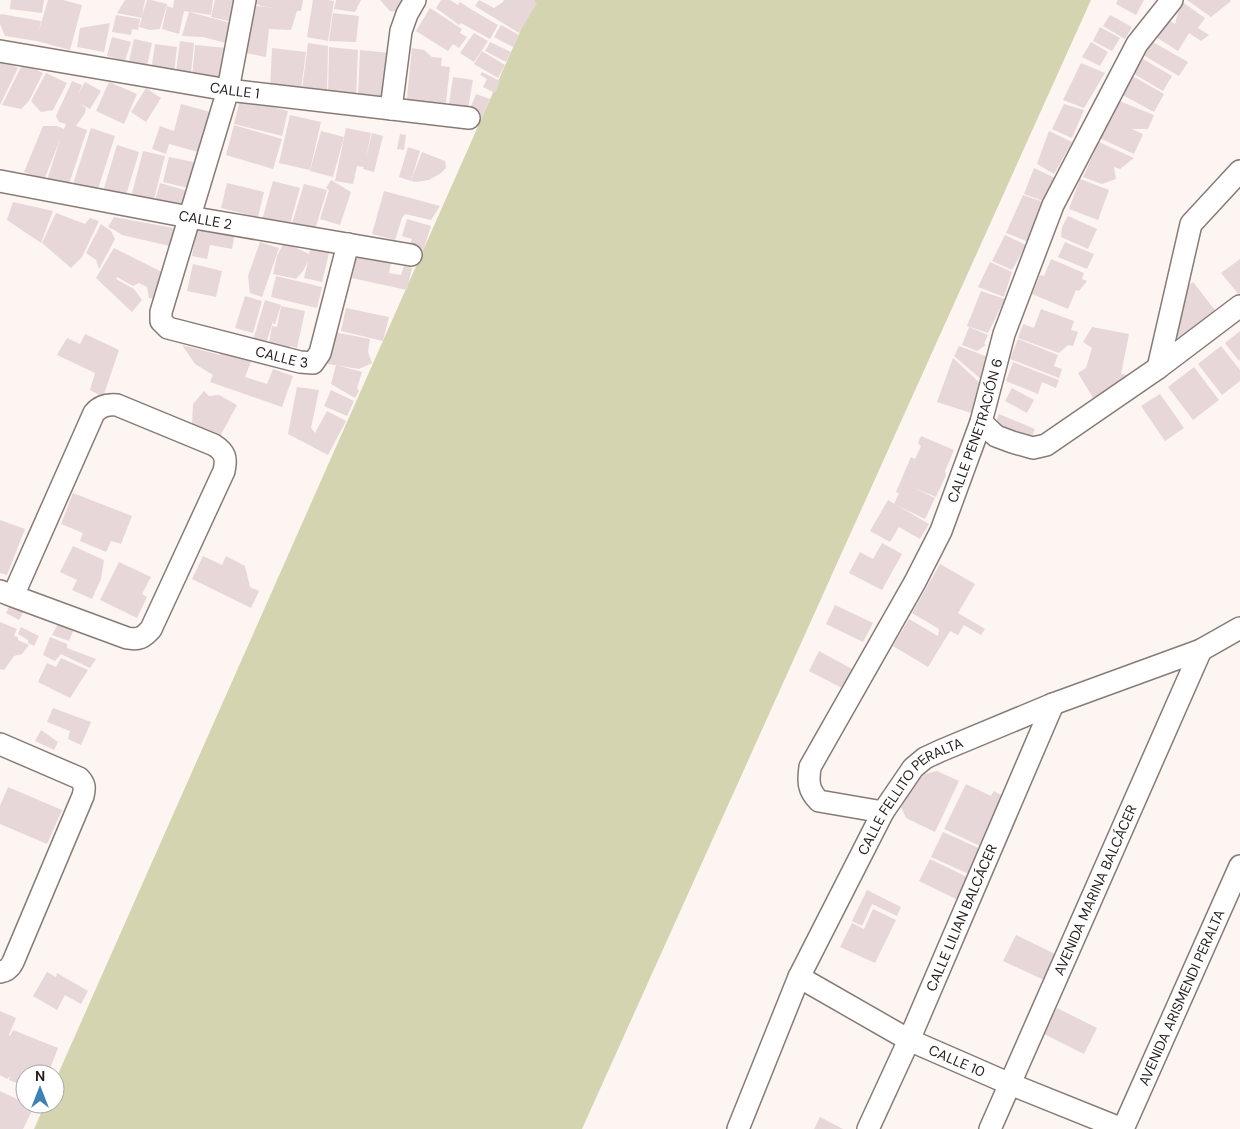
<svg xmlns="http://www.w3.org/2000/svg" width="1240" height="1129" font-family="'DM Sans',sans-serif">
<rect width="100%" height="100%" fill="#fdf5f1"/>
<!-- green -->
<polygon fill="#d4d5b0" points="534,0 1091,0 582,1129 34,1129 45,1104 55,1104 55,1081"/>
<!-- building -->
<g fill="#e7d7d9">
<polygon points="11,0 44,0 42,13 10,9"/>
<polygon points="48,0 63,0 82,5 70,50 37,41 5,36 0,24 0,15 1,14 41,21 39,30"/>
<polygon points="125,0 145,0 142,16 147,0 151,0 167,4 160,29 150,30 139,27 142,18 117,13"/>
<polygon points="174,0 213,0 211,15 184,11 179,34 162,29 167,6 173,8"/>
<polygon points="215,0 239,0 233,22 211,17"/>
<polygon points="254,0 303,0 301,11 297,11 291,30 269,29 266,57 246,53 256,6 276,8 261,6 253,2"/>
<polygon points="313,0 328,0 334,1 328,41 307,37"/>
<polygon points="336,0 361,0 355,12 334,9"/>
<polygon points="380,0 407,0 401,12 390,11"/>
<polygon points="441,0 450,0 458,5 460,2 469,8 462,21 469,8 498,25 490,39 461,23 459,25 436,8"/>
<polygon points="479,0 494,8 503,2 504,0 533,0 537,3 519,33 475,6"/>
<polygon points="1118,0 1144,0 1136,15 1116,4"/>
<polygon points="1187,0 1230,0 1231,1 1211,17"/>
<polygon points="1181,1 1205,18 1198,28 1209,35 1201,41 1189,33 1178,51 1156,37 1167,19 1175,24"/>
<polygon points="430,8 462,29 460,33 467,37 459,48 453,44 448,51 416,31"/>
<polygon points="189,12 231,23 226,43 203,37 182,36"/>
<polygon points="333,13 359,16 356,42 329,41"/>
<polygon points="116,15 140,19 138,30 132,29 131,35 112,32"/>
<polygon points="1110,15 1132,27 1125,39 1103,26"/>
<polygon points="110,23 104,52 77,47 80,28"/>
<polygon points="501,25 519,35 513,47 494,37"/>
<polygon points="1100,27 1120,38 1112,51 1093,41"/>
<polygon points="474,33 488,41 474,62 460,53"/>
<polygon points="112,37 131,42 125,61 107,56"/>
<polygon points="134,39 152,43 146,70 128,66"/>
<polygon points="180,41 194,43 191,73 176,72"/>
<polygon points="1151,41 1188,62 1179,76 1143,55"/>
<polygon points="490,42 511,52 506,62 485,51"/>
<polygon points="1091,42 1108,52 1100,66 1082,57"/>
<polygon points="308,43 328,46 327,92 302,90"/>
<polygon points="155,44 177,47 174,74 151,71"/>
<polygon points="195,45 227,48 224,80 192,77"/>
<polygon points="329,47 358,50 356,97 328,97"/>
<polygon points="272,48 306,52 300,97 270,92"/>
<polygon points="412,48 424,50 432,57 442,58 441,66 450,67 445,111 406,107"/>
<polygon points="360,50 391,53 388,96 358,96"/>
<polygon points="482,51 505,65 498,78 474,64"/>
<polygon points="0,59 18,68 0,105"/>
<polygon points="1143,59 1172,76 1163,91 1134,74"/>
<polygon points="23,63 43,73 29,101 21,109 2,105"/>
<polygon points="1081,63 1105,73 1084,108 1063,100"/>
<polygon points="482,72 500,81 495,93 483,87 487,79 480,75"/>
<polygon points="46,73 67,83 53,110 41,112 31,101"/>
<polygon points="1129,74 1164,94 1154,112 1119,93"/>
<polygon points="453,77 473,80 467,114 448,111"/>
<polygon points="72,81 82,85 78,94 85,82 101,91 90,109 79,103 86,108 85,113 76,126 87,130 68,187 47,180 61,137 44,180 24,172 43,126 57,126 64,129 66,124 59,122 56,116"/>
<polygon points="109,82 137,94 124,124 96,111"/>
<polygon points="146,88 161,98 146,122 131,112"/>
<polygon points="476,94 490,99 480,122 467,116"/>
<polygon points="1112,98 1154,115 1148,129 1132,129 1143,134 1134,154 1095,136"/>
<polygon points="240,99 288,111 282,136 234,124"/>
<polygon points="181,104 214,113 202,153 169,144 166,154 152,149 160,126 174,131"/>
<polygon points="1064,104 1084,110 1072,138 1052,129"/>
<polygon points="290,115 321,122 310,170 279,163"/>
<polygon points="234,125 282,139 273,169 226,155"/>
<polygon points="91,128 115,136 96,195 72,187"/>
<polygon points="346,128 371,133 366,158 372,133 383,136 374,172 363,169 364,167 357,166 353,184 335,181"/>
<polygon points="321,131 344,137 333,177 310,171"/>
<polygon points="1049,131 1072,142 1054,174 1037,164"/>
<polygon points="400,134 406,135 404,150 397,149"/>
<polygon points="1099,142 1134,158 1120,169 1114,167 1116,179 1102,184 1083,177"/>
<polygon points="117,145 139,152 124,202 102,195"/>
<polygon points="408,147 420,151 411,181 399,177"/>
<polygon points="143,151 165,156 153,203 131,197"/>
<polygon points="422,152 445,161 446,168 441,173 429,180 416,182 411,181"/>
<polygon points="169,157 198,163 192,189 163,182"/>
<polygon points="1034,168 1055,178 1046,202 1024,194"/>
<polygon points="1080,179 1109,190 1098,220 1069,209"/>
<polygon points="331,180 351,192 340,225 320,219 329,190 326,188"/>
<polygon points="273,181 300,188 288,231 261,224"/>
<polygon points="160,183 188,191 183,212 154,205"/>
<polygon points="227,183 264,192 258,217 221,208"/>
<polygon points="304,184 327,190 313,236 290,230"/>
<polygon points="384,191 440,206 431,220 405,214 402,218 395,240 372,234"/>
<polygon points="1023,195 1046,203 1029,242 1006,233"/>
<polygon points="13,202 53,211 41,243 7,220"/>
<polygon points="56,213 85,224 90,218 99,221 82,257 71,268 42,243"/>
<polygon points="1068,216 1097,229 1088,249 1061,237 1062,227"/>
<polygon points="114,217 179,229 174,247 122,235 116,231 108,227"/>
<polygon points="407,219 431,226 422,254 408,250 412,239 402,236"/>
<polygon points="101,224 111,231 115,239 99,269 96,260 86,253"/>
<polygon points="197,226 235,232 232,249 210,245 207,259 192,256"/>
<polygon points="1005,235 1026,245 1012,270 992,261"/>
<polygon points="260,242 279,248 262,297 250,293 248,276"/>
<polygon points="284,242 309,254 310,249 329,253 322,282 304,278 308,261 303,271 296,279 273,274 277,256"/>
<polygon points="1065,242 1094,254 1087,269 1058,257"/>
<polygon points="114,248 166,274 158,299 149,298 147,287 139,283 133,286 117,277 116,279 134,289 142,300 132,312 96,278"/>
<polygon points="358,250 392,258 389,273 401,275 404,266 412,268 407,290 352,278"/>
<polygon points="1051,259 1084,273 1082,279 1087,281 1079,291 1076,290 1068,309 1032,294 1040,275 1044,276"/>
<polygon points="1240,259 1240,296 1221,273"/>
<polygon points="990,262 1012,272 1004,297 978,287"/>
<polygon points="193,264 222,271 216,297 187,291"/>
<polygon points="276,276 322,287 317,308 271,297"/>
<polygon points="1193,282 1218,314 1182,342 1171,327 1175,296"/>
<polygon points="981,291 1005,299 988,333 967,326"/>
<polygon points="245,296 262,301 253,333 235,328"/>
<polygon points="265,300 281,305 275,324 273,324 273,321 266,344 253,340"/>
<polygon points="281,306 305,311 297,348 290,346 288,353 268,349 272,326 277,327"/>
<polygon points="346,308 389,317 383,341 341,331"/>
<polygon points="1041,309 1074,321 1071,330 1078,332 1073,346 1068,345 1059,353 1018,338 1023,324 1034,328"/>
<polygon points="969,327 988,335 984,344 986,345 977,351 962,345"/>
<polygon points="1092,327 1129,334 1121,374 1127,375 1126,383 1095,401 1078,373 1086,368 1092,348 1083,342"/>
<polygon points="1240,331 1240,359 1239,361 1225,343"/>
<polygon points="334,332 370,339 368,352 372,363 359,369 328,364"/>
<polygon points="85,334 119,350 103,397 90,390 95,373 57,355 67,338 80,344"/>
<polygon points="1018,339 1058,355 1054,366 1062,369 1059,378 1010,359"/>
<polygon points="182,345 220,355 222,348 252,359 245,377 267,384 273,369 293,376 282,407 210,382 213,375 195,364"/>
<polygon points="959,346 988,357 983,381 954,356"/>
<polygon points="1221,346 1240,370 1240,381 1222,395 1198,364"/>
<polygon points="953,358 981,384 971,413 937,402"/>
<polygon points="1013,362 1059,380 1056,388 1042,382 1038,394 1006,381"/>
<polygon points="336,365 362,372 357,388 359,391 355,398 331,384"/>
<polygon points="1194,367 1219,400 1193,420 1168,387"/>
<polygon points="297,387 319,390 311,428 315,433 327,411 346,421 328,455 288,434"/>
<polygon points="1012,388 1034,400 1027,413 1005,401"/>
<polygon points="331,390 354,401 347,416 324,406"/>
<polygon points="204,391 209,396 219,395 237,405 219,438 192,425 193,404"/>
<polygon points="1160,394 1184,428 1165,441 1141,406"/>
<polygon points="999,414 1035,429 1029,443 993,428"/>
<polygon points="921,436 954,450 945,471 946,475 936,497 914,488 935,498 925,519 894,504 899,493 896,492 911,457 915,459 921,446 918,443"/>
<polygon points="73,493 132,516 121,544 111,541 106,552 80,541 83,533 61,524"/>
<polygon points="888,500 929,524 920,539 899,527 890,542 870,531"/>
<polygon points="0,520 25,529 7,575 0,573"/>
<polygon points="882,543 902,554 882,590 849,573 860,552 873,559"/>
<polygon points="73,546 104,560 101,579 92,599 72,590 77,580 60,572"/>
<polygon points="203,556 222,565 226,556 245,566 250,587 259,591 251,608 192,579"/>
<polygon points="119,562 151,577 142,594 147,597 137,618 100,600"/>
<polygon points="940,564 975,584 958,613 985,629 981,635 964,625 958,635 950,631 928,667 893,646 909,619 938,636 939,629 912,613"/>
<polygon points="11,603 25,609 19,620 6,613"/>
<polygon points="835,605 873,623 863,642 826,624"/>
<polygon points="0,622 17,629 14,636 18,637 18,640 29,645 22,654 14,656 4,670 0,669"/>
<polygon points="59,622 74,629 69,641 52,635"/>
<polygon points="21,627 39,636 34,646 28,643 28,640 18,634"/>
<polygon points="50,637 67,644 67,648 96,659 90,668 61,654 55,661 43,655"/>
<polygon points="819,651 854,670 844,689 809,671"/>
<polygon points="61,658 88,670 70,698 38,682 47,663 56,667"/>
<polygon points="53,708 91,722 81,745 68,739 70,731 47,722"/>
<polygon points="41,730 58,742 54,750 35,741"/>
<polygon points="937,771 959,781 935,832 906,818 901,807 916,782 925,774"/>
<polygon points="966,784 991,796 994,791 1006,798 982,847 944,829"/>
<polygon points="8,787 62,810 47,844 0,824 0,806"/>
<polygon points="943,832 981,849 969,874 931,857"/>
<polygon points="930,859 969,878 958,900 919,881"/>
<polygon points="867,890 901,907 897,916 872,904 862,926 852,921"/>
<polygon points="873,909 896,920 875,963 840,947 852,923 864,929"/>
<polygon points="1016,935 1057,955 1044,980 1003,961"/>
<polygon points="47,972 56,977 57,973 88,991 81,1004 65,995 57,1010 33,996"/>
<polygon points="1057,1008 1097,1028 1084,1054 1044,1034"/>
<polygon points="0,1011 16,1018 9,1035 10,1036 13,1030 58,1048 48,1074 25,1074 25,1086 9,1080 10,1076 7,1079 0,1075"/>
<polygon points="0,1091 25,1103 25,1104 34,1107 23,1129 0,1129"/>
<polygon points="820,1117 843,1129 814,1129"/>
</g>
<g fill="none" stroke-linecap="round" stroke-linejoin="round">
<defs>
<g id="street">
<path id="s1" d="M245 0 228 90 161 312V321L168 328 300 362 313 363 320 353 348 244"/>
<path id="s2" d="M0 51 228 90 469 118"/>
<polyline points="391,109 401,31 407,14 415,0"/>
<path id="s3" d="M0 181 189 217 411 255"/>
<polyline points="1158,368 1191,224 1240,171"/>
<polyline points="981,422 996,436 1012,442 1033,448 1046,445 1158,368 1240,306"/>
<path d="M0 591 13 596 127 638C139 640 143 638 151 629L224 471C227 458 225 452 214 445L117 405C107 404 100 406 94 413L13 596"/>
<path d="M0 744 79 778C85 784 85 788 83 796L13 962C10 968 7 971 0 972"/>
<path id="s4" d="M883 812 819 801C808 790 808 782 810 767L915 582 941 531 981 422 1004 334 1053 205 1137 44 1172 0"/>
<path id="s5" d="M799 977 909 1040 1010 1084 1122 1129"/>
<path id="s6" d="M738 1129 799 977 883 812 913 768 925 758 940 751 1053 704 1201 650 1240 628"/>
<path id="s7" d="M868 1129 909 1040 1053 704"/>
<path id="s8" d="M990 1129 1201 650"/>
<path id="s9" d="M1123 1129 1240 866"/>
</g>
</defs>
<!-- street casing -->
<use href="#street" stroke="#877b76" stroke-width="24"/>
<!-- street -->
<use href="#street" stroke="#fff" stroke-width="21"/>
</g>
<g text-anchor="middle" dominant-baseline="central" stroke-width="4" stroke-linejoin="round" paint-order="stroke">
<!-- street labels -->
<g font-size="14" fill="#25201e" stroke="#fff">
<text stroke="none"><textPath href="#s2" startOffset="238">CALLE 1</textPath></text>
<text stroke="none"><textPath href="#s3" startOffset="209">CALLE 2</textPath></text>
<text stroke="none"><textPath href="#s1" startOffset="460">CALLE 3</textPath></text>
<text stroke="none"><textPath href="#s4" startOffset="478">CALLE PENETRACIÓN 6</textPath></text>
<text stroke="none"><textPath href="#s6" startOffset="380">CALLE FELLITO PERALTA</textPath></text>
<text stroke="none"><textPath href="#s8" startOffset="261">AVENIDA MARINA BALCÁCER</textPath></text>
<text stroke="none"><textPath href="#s7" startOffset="231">CALLE LILIAN BALCÁCER</textPath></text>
<text stroke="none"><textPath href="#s9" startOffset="144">AVENIDA ARISMENDI PERALTA</textPath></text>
<text stroke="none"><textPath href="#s5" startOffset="179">CALLE 10</textPath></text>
</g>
</g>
<!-- north arrow -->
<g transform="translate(40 1089)"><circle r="24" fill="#ffffff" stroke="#a8a6a5"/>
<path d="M0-4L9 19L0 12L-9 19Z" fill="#3b82b7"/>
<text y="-8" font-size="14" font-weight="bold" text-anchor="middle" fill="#25201e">N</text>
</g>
</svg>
